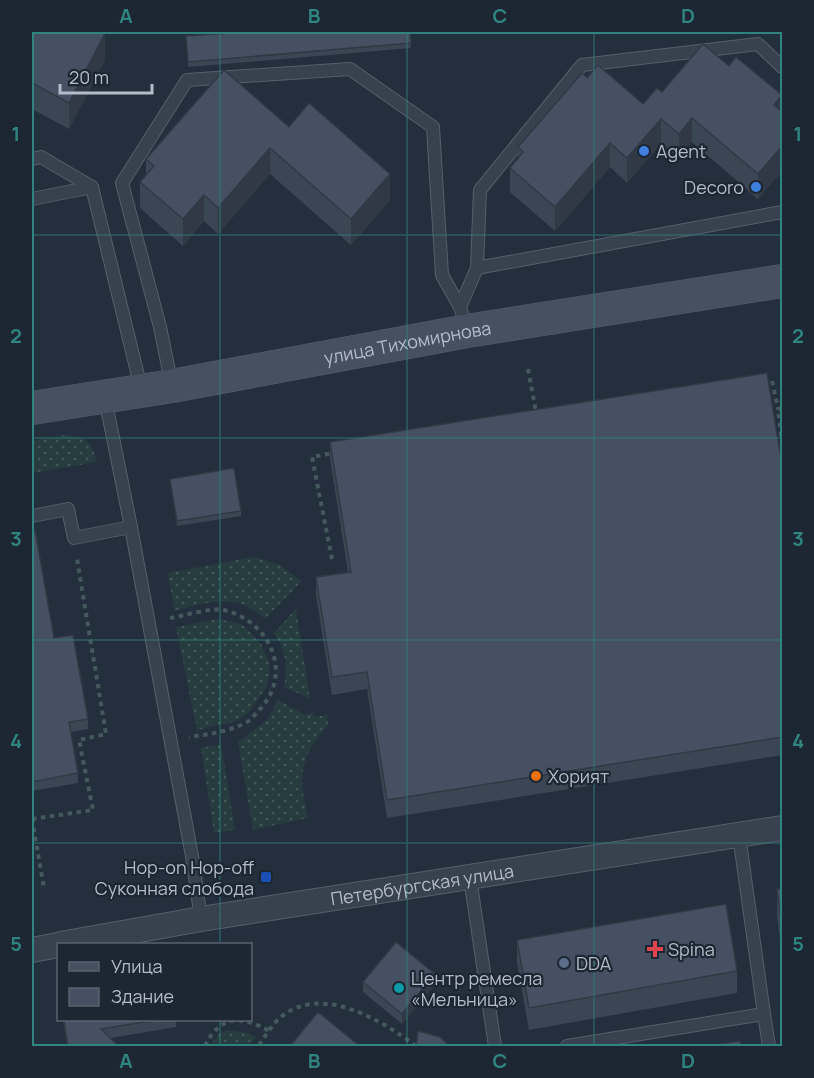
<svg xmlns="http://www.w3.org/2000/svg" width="814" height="1078" font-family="Manrope,sans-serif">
<defs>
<pattern id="grass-dots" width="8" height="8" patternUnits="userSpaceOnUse" patternTransform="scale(1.5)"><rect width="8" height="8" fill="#263c3f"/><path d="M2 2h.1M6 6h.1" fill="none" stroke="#435659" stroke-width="1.8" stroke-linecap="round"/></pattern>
</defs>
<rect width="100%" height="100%" fill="#242f3e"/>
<!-- grass -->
<g fill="url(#grass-dots)">
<path d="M64 435C86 438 91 439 97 462L32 473V441Z"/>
<path d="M253 557 278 564 302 581 265 619C235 592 209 602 174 611L168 573Z"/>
<path d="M296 609 310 699 284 687C288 666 286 651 274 633Z"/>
<polygon points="218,619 242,624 261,644 269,663 269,676 266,688 248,713 237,721 197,730 176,627"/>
<path d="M278 700 305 715 314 712 315 717 327 715 328 725C299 758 298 776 308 818L253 830 238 742 267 720Z"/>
<polygon points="221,744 235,830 214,833 201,748"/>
<polygon points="229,1030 248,1033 256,1037 249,1046 210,1046 219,1034"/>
</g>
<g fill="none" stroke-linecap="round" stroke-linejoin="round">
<defs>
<g id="service">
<polyline points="32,159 41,157 92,187"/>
<polyline points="32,199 92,187 141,388"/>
<polyline points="477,268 782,212"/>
<polyline points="460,307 477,268 480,190 582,65 758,44 782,67"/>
<polyline points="172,386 160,327 122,183 187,80 350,69 433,127 442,275 460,307 467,329"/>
<polyline points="105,398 131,527 192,856 201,919"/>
<polyline points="32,516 68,509 74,538 131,527"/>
<polyline points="470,878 495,1046"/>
<polyline points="764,1014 769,1046"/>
<polyline points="567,1046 764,1014 739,835"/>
</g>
<g id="minor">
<path id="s1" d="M61 944 201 919 782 828"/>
<polyline points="32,950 58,945"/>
</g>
<g id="secondary">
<path id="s2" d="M32 408 172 386 467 331 782 281"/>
</g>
</defs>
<!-- service casing -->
<use href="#service" stroke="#565f6c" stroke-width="14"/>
<!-- minor casing -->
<use href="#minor" stroke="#565f6c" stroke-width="26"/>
<!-- secondary casing -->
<use href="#secondary" stroke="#565f6c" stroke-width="34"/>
<!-- path -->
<g stroke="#44595c" stroke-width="4" stroke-dasharray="4.5 4.5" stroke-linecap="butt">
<polyline points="528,369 536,412"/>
<polyline points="764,381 772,380 778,409"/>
<polyline points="782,408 778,409 782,443"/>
<polyline points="332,559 312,457 333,453"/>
<path d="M170 618C183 616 212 607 224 610 269 621 294 672 260 709 256 713 252 719 247 722 229 732 209 734 189 737"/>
<polyline points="32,819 93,810 79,740 106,734 77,559"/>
<polyline points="32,819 44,888"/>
<path d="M259 1045C266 1035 273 1023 282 1016 324 984 382 1021 416 1046"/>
<path d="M205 1046C220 1015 241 1015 269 1031"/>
</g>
<!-- service -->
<use href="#service" stroke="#38414e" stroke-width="12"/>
<!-- minor -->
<use href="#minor" stroke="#38414e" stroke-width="24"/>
<!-- secondary -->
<use href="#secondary" stroke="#465061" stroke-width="33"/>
</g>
<!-- wall -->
<g fill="#3b4654">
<polygon points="32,32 105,60 69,129 32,109"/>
<polygon points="410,32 411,48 188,67 186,41"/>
<polygon points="587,78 643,104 662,92 782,112 783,112 783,170 758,199 692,142 679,158 661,143 627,183 610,167 555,231 510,192 510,168 518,159 518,147"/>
<polygon points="289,127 390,200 351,245 270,174 218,234 204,221 183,246 140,208 140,182 146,176 146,159"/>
<polygon points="330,442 783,471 783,755 387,818 367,689 332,695 316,595 316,577 348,572 330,459"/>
<polygon points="170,479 241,511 241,516 177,526"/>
<polygon points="32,530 54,638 88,719 88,729 71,732 78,773 78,783 32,791"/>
<polygon points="783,888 783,963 777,917 777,889"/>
<polygon points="517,940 737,971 737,993 529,1030 517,963"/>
<polygon points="363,982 435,984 402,1024 363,992"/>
<polygon points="63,1020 176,1020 176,1027 111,1038 119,1047 67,1047"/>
</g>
<!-- shaded-wall -->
<g fill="#303945">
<polygon points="105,33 105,60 69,129 69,103"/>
<polygon points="782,95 782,120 774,105"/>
<polygon points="692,118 692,142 679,158 679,134"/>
<polygon points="661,119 661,143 627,183 627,158"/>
<polygon points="610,143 610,167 555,231 555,207"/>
<polygon points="783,145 783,170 758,199 758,174"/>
<polygon points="270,148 270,174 218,234 218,208"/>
<polygon points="390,174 390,200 351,245 351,219"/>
<polygon points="204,195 204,221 183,246 183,219"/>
<polygon points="435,974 435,984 402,1024 402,1014"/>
</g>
<!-- building -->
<g fill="#455162" stroke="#303945" stroke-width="1.5">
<polygon points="32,32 101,32 105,33 69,103 32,83"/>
<polygon points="243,32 410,32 411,43 188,62 186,36"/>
<polygon points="703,44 729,66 736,57 782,95 774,105 783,112 783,145 758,174 692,118 679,134 661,119 627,158 610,143 555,207 510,168 523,152 518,147 582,73 587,78 598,65 643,104 657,88 662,92"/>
<polygon points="224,70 289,127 309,103 390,174 351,219 270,148 218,208 204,195 183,219 140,182 154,166 146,159"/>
<polygon points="767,373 783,471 783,737 387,800 367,672 332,677 316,577 351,572 330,442"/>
<polygon points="234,468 241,511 177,521 170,479"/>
<polygon points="32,530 35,530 54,638 73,635 88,719 69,722 78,773 32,782"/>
<polygon points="783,888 783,935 777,889"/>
<polygon points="726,904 737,971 529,1008 517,940"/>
<polygon points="396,942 435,974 402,1014 363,982"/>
<polygon points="318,1012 361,1047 292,1047 291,1045"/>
<polygon points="64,1020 156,1020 101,1029 119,1047 68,1047"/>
<polygon points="418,1031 440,1037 448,1045 449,1047 416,1047"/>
<polygon points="740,1041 741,1047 701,1047"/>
</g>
<!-- grid -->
<path fill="none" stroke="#308480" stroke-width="1.5" stroke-opacity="0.55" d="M220 32V944M407 32V1046M594 32V1046M32 235H782M32 438H782M32 640H782M32 843H782M220 1020V1046"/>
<!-- markers -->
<g fill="#3f7fe0" stroke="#1d2633" stroke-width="2">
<circle cx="644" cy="151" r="6"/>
<circle cx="756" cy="187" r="6"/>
</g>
<circle fill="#e8710a" stroke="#1d2633" stroke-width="2" cx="536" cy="776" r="6"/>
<rect fill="#1a4fb4" stroke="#1d2633" stroke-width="2" x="260" y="871" width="12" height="12" rx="3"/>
<path fill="#e0444e" stroke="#1d2633" stroke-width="2" d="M652 940h6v6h6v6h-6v6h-6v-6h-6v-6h6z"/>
<circle fill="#5c6f8a" stroke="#1d2633" stroke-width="2" cx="564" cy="963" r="6"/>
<circle fill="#0f9aa8" stroke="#1d2633" stroke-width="2" cx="399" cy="988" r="6"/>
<g text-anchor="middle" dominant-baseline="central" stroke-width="4.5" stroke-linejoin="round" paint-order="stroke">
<!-- poi labels -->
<g font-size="18" fill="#b4bcc9" stroke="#1d2633" text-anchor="start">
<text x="656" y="151">Agent</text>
<text x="744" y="187" text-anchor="end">Decoro</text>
<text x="548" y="776">Хорият</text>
<text x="254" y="867" text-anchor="end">Hop-on Hop-off<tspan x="254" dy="21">Суконная слобода</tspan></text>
<text x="668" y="949">Spina</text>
<text x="576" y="963">DDA</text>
<text x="411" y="978">Центр ремесла<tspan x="411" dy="21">«Мельница»</tspan></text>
</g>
<!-- street labels -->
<g font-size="18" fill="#b4bcc9" stroke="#1d2633">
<text stroke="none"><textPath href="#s2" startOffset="381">улица Тихомирнова</textPath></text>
<text stroke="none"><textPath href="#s1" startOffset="366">Петербургская улица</textPath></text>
</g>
</g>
<!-- border -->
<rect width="814" height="1078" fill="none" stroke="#1d2633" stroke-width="66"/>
<!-- legend -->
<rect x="57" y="943" width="195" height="78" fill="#1d2633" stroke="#59626f" stroke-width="1.5"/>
<rect x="69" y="962" width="30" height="9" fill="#465061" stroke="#59626f" stroke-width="1.5"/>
<text x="111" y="973" font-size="18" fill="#b4bcc9">Улица</text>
<rect x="69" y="988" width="30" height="18" fill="#455162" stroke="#59626f" stroke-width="1.5"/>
<text x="111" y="1003" font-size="18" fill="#b4bcc9">Здание</text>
<!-- scale -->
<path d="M60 84v9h92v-9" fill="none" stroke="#b4bcc9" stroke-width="3"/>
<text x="69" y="84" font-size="18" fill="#b4bcc9" stroke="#1d2633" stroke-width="4.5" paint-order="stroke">20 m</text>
<rect x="33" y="33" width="748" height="1012" fill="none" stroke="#308480" stroke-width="2"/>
<g font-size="20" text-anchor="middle" font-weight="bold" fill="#308480">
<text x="126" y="23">A</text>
<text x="314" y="23">B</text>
<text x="500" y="23">C</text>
<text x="688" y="23">D</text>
<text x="16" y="141">1</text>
<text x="798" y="141">1</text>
<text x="16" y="343">2</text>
<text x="798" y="343">2</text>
<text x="16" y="546">3</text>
<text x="798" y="546">3</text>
<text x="16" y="748">4</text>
<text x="798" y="748">4</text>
<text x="16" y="951">5</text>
<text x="798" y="951">5</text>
<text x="126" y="1068">A</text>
<text x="314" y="1068">B</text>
<text x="500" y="1068">C</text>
<text x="688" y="1068">D</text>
</g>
</svg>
